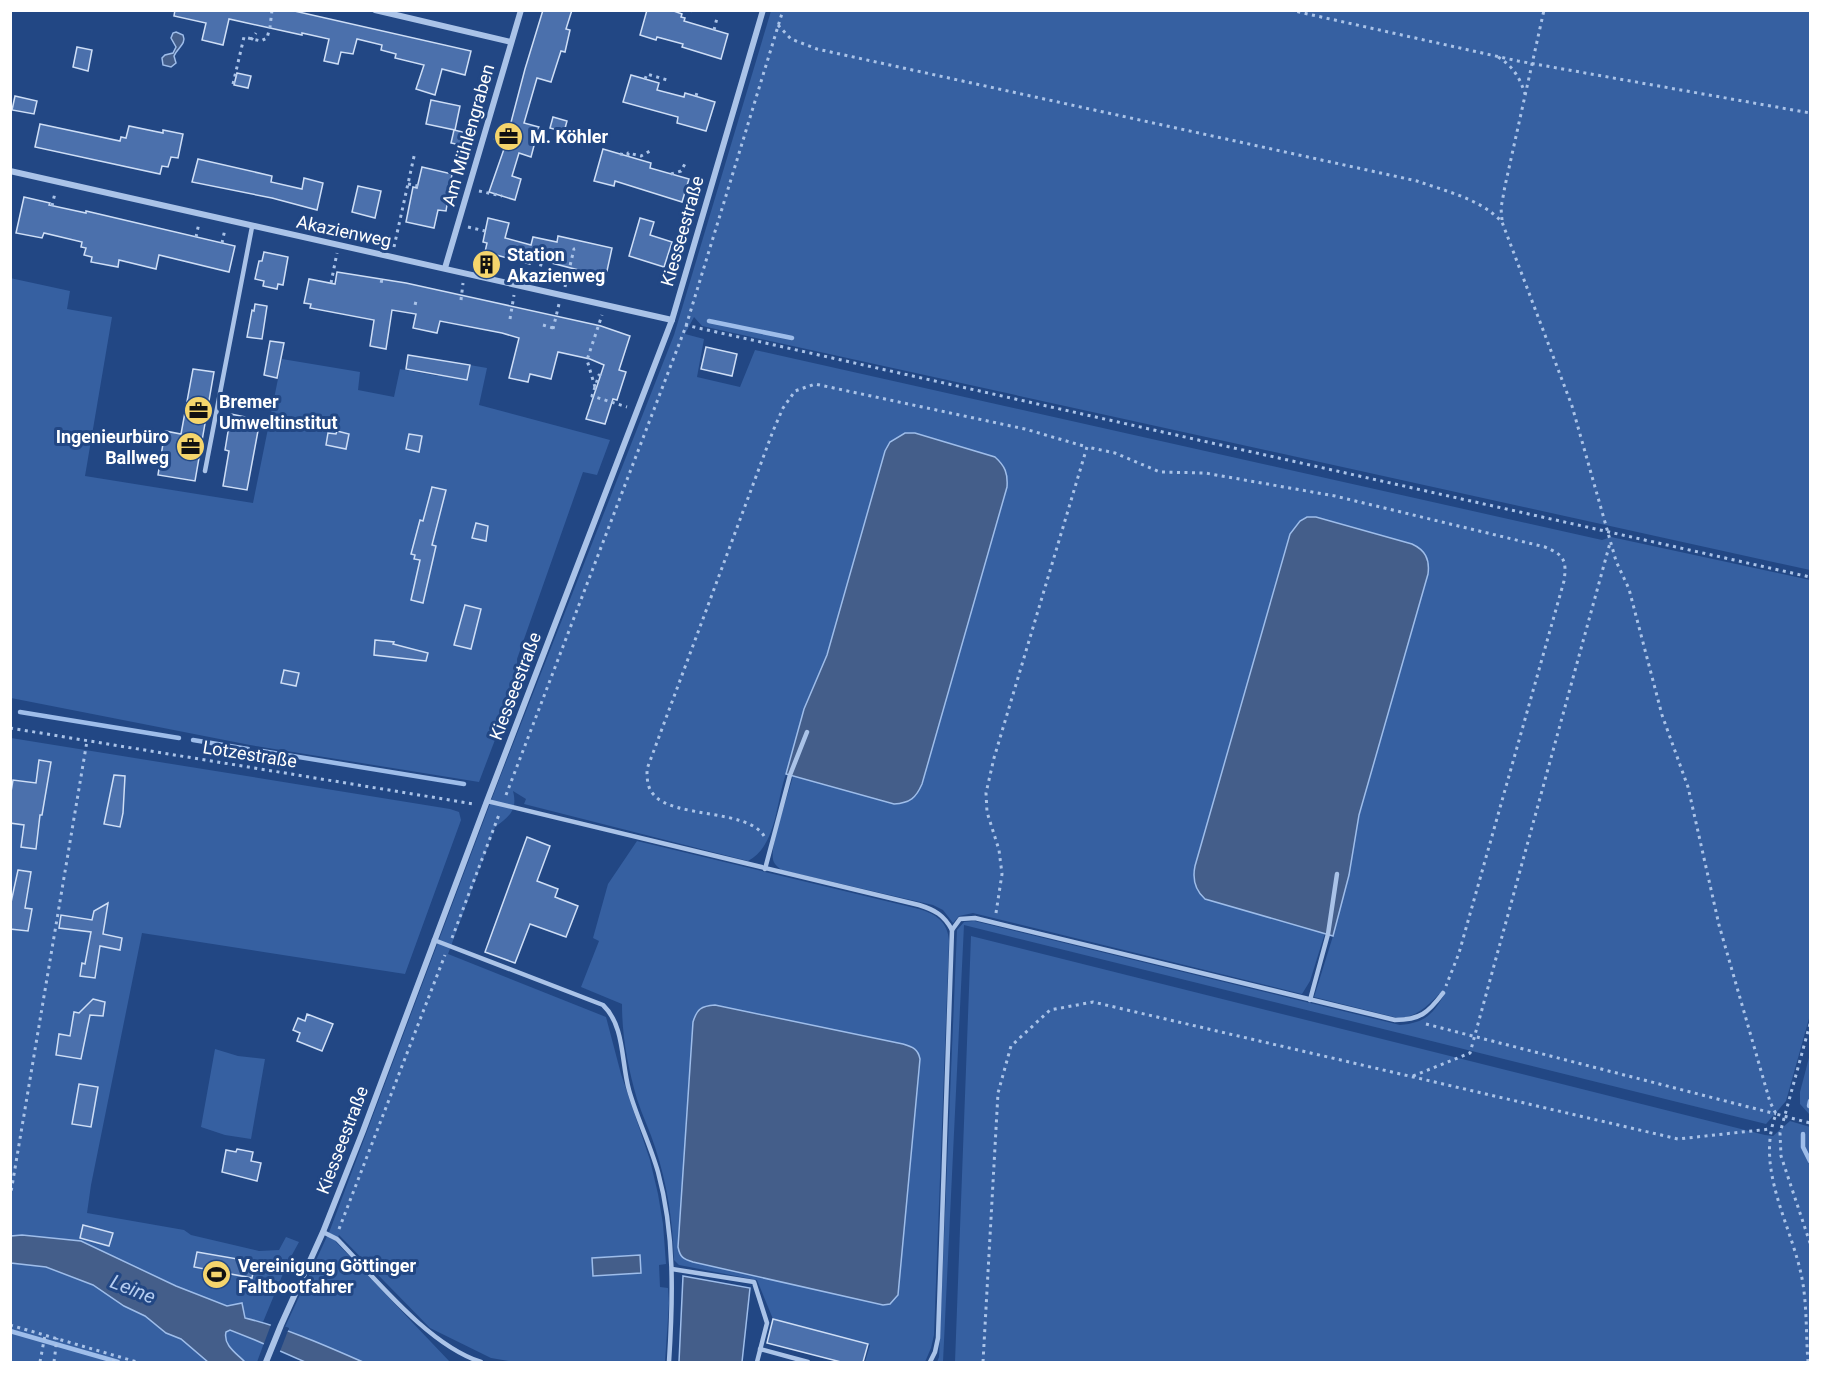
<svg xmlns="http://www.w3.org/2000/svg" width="1821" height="1373" font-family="Roboto,sans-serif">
<rect width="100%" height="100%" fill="#224784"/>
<!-- green -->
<g fill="#3660a1">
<path d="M771 11H1810V570L702 326 694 317 685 334 704 339 697 377 740 387 755 350 1602 540 1611 537 1810 580V1015L1786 1101 1766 1124 964 925 943 1362H937L939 1357 957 930 964 922 974 921 1400 1025C1423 1023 1432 1016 1444 995L1439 994C1427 1007 1416 1017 1398 1018L1314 997 1333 936 1325 933 1310 981 1302 994 973 913 959 916 953 923 943 910 933 905 781 870C778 867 773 863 773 859 770 846 789 792 793 776L786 774C776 801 777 846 748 861L524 804 526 799 513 791C518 810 509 817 495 827L448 954 606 1017 621 1074 650 1160 658 1194 663 1224 666 1264 659 1265 660 1287 668 1288 669 1303 665 1362H515L491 1358 430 1328 339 1235 336 1242 450 1362H363L288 1331 289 1328 285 1327 330 1230 499 780 674 335Z"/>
<polygon points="10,278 70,291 67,309 112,317 85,476 253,503 282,359 360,372 358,390 394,397 400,369 438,376 441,360 487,368 479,405 610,440 597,475 583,472 517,659 518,679 479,782 250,745 11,698"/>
<polygon points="11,738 450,809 459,812 461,820 405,974 142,933 91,1185 87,1213 184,1230 191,1235 259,1251 279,1250 286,1237 299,1242 287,1264 263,1322 245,1318 242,1303 227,1306 176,1286 81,1241 22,1235 11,1236"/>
<path d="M637 841 919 909C936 914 948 922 949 941L934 1335 931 1348 925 1362H865L870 1345 773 1319 757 1280 679 1265 674 1260C673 1222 667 1183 655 1147 650 1131 642 1115 637 1099 628 1068 622 1037 622 1004L581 987 599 941 593 938 608 884Z"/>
<polygon points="971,936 1765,1135 1773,1136 1790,1121 1810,1127 1810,1362 955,1362"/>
<polygon points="215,1049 238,1056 265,1059 251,1139 225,1135 201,1127"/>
<polygon points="1810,1054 1810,1115 1800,1104 1800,1092"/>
<polygon points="10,1263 46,1267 93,1285 124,1306 145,1316 166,1333 181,1339 208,1362 11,1362"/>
<path d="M229 1330 264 1343 257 1362H245C236 1353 223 1345 226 1331Z"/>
</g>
<!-- water -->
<g fill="#445e8a" stroke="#9ebdea" stroke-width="1.5">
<path d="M176 32 183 35C187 44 177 48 174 56L176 63 171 67 163 65 162 58 165 55 173 53 176 47 171 38 173 33Z"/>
<path d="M905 433H915L995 457C1005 466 1008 473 1007 487L922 784C916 798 910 803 894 804L786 774 804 709 827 655 885 451 890 442Z"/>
<path d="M1307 517H1316L1412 544C1425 550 1430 559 1428 574L1359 815 1349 875 1333 936 1205 899C1195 890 1192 880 1195 866L1290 534 1300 521Z"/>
<path d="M715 1005 903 1044C913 1047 918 1049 920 1059L898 1295 890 1304 883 1305 693 1262C683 1259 680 1257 678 1247L693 1022C697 1009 701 1006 715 1005Z"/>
<path d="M22 1235 81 1241 176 1286 227 1306 242 1303 245 1318C286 1328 324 1345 363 1362H305L255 1340 230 1330 226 1332C223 1345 236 1353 245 1362H208L181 1339 166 1333 145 1316 124 1306 93 1285 46 1267 11 1263V1236Z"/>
<polygon points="640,1255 641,1273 593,1276 592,1258"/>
<polygon points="683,1276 750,1288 742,1362 679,1362"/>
</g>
<!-- pier -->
<polygon fill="#224784" points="272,1322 289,1328 279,1354 263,1346"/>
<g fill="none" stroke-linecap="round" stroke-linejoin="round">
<!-- stream -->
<g stroke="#9ebdea" stroke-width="4.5">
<polyline points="709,321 792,338"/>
<polyline points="20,712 179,738"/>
<polyline points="193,740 248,749"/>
<polyline points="262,751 464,784"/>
<polyline points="1809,1106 1810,1101"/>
<polyline points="1803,1134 1803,1147 1810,1161"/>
<polyline points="10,1331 118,1362"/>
</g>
</g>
<!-- building -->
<g fill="#4b70ac" stroke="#cedef6" stroke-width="1.5">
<polygon points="175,10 290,10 471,51 465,75 442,69 435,95 416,89 424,65 395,58 396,54 381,50 382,45 357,39 353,54 341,52 338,64 324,61 329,39 302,33 302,35 229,19 223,45 202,40 206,23 174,16"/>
<polygon points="543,10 572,10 566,29 570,30 565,52 561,51 551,82 537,78 524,123 539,127 531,157 519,153 512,176 521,179 515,200 489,192 504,149 525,69"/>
<polygon points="647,10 671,10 682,14 681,17 685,18 684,21 728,34 721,59 682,47 683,44 657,37 656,40 640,35"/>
<polygon points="77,47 92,50 88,71 73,67"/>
<polygon points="237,73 251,76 248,88 234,85"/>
<polygon points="631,75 659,83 657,90 684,97 685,93 715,102 706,131 677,123 678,117 623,102"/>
<polygon points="15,96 37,101 34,114 12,110"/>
<polygon points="431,100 460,106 455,130 426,124"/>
<polygon points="553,117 567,121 564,132 550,128"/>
<polygon points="40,124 120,141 121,137 126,138 129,126 163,133 163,130 183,134 178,158 171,157 168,167 162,166 160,174 35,147"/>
<polygon points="454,130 467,133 465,146 451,143"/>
<polygon points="603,149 651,163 650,168 689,179 682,202 615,181 614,186 594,181"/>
<polygon points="198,159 272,176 271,182 302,189 304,178 323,183 317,210 272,198 192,182"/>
<polygon points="422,167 452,174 446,211 438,210 434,228 406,222 413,187 417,188"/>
<polygon points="358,186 381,191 375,218 352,212"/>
<polygon points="24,197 50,203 49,205 86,213 86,211 235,246 229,272 159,255 156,269 119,260 118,267 91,262 92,257 84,255 86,248 81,247 82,242 44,233 42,238 16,233"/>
<polygon points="488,218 509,223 505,238 531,245 533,237 557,242 558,236 612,248 607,271 599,270 598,275 532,258 530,264 485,252 487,243 483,242"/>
<polygon points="640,218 654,222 650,235 672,242 664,267 629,256"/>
<polygon points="264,252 288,257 283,285 278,284 277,289 263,286 264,281 255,279 259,261 262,261"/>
<polygon points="337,272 406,283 497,303 601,326 630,336 619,370 626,372 617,400 613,399 605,424 586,419 604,365 590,359 558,352 551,379 530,374 528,382 509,378 519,338 502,333 440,321 437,333 413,328 416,314 392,310 386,349 370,346 374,320 310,308 311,304 304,303 309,279 335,284"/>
<polygon points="255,304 267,306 262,339 247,337 252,310 254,311"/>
<polygon points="270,341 284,343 277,378 264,375"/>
<polygon points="706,347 737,354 732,376 701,369"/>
<polygon points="408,355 470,365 467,380 406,369"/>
<polygon points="193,369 214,372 195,481 158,475 165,431 181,434"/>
<polygon points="231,414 260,420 247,490 223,486 229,451 225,450"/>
<polygon points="337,431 349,434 346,449 326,445 328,433 336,434"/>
<polygon points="409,434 422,436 419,452 406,449"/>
<polygon points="432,487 446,490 432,545 436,546 423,603 411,600 420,560 414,559 415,555 411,554 420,520 423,521"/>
<polygon points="476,523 488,526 486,541 472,538"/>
<polygon points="465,605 481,609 471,649 454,645"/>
<polygon points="375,640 394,642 393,644 428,653 426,661 374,655"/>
<polygon points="284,670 299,673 296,686 281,683"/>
<polygon points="39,760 51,762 42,815 40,815 36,849 21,847 24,825 10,823 10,798 13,780 36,783"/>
<polygon points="114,775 125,776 123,813 120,827 104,824"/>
<polygon points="527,837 550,846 537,881 558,889 555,897 578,906 566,937 530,924 515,963 485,952"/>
<polygon points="18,870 31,872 25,908 32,909 28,931 10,929 10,907"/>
<polygon points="108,903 103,934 122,938 120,950 100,946 95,978 80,976 82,963 85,964 91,932 59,928 61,915 92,920 94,911"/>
<polygon points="93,999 105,1002 103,1016 90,1015 81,1059 56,1055 59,1034 70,1036 74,1012 79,1013"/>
<polygon points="307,1014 333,1024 322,1051 297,1041 300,1033 293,1030 298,1018 305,1021"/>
<polygon points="79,1084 98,1087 91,1127 72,1124"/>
<polygon points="237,1149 253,1152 251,1161 261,1163 257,1181 222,1172 226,1150 236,1152"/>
<polygon points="83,1225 113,1233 109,1246 80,1238"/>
<polygon points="197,1252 255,1262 252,1278 194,1267"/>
<polygon points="773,1319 868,1344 863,1362 841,1362 767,1343"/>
</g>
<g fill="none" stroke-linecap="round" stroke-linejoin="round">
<!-- path -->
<g stroke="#aac3e8" stroke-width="3" stroke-dasharray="3 4.5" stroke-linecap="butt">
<polyline points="690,10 692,11"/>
<polyline points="1290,10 1518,61 1810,113"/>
<path d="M778 25 791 39 817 49 1417 181C1445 191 1481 199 1502 222L1572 406 1616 561 1629 589 1662 715 1688 787 1719 925 1770 1102 1776 1114"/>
<polyline points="714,30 717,18"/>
<polyline points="251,40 256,33"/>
<path d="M1498 57C1513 66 1520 78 1525 94"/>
<polyline points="645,79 647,74 667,80"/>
<polyline points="233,84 244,37 261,41 267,38 270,27 272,10"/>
<polyline points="696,96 698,89"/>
<polyline points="494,138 519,144"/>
<polyline points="620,154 628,155 628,153 641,156 650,151"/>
<polyline points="671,174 681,171 686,162"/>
<polyline points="408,184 418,186"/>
<polyline points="479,191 502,196"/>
<polyline points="52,206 55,193"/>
<polyline points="1502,220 1501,208 1505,186 1544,10"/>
<polyline points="468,227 485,231"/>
<polyline points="196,237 199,223"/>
<polyline points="222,243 225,229"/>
<polyline points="394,247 415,152"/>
<polyline points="380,281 386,282"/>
<polyline points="537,281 542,260"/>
<polyline points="331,283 337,253"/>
<polyline points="565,287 574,249 575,249"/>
<polyline points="461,300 463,283"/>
<polyline points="414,303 418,304"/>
<polyline points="510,319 514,295"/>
<polyline points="543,325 553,328"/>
<polyline points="685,325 1810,577"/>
<polyline points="553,329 559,304"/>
<polyline points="601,376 599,375 592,396 627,407"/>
<polyline points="595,387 587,360 602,315"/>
<polyline points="10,728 474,804"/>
<polyline points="506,795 686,326 783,10"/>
<path d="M764 836C748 809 673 818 654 795 647 788 647 778 647 769L773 431 783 408 795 391 815 384 1025 429 1087 447"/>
<path d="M996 913 1002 874 999 850 987 812 986 793 994 758 1087 447 1115 453 1160 472 1205 473 1335 496 1545 547C1564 555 1567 560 1564 581L1459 953 1446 986"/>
<polyline points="452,938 500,812"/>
<polyline points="1426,1024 1776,1114"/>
<polyline points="1810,1024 1780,1133 1781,1156 1810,1243"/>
<polyline points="1413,1076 1470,1053 1610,543"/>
<polyline points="10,1198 87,741"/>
<polyline points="339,1229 445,955"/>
<polyline points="10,1325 137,1362"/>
<polyline points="40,1362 45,1335"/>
<polyline points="54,1362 57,1338"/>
<polyline points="113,1362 115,1356"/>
<polyline points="983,1362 998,1093 1011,1046 1050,1010 1093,1002 1678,1139 1770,1129"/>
<path d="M1808 1362C1806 1337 1807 1310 1803 1284 1794 1228 1754 1171 1776 1114L1810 1123"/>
</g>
<!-- lane -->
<g stroke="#aac3e8" stroke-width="4.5">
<polyline points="205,471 252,227"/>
<path d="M487 801 919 905C935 910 944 915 952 930L938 1338 935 1352 930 1362"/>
<polyline points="765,869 790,775 807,732"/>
<path d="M952 930 960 919 975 918 1395 1020C1420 1020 1428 1013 1443 993"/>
<path d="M434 940 603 1005C625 1026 621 1062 629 1090 637 1118 650 1144 658 1172 675 1234 673 1299 669 1362"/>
<polyline points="1310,1000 1328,934 1337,874"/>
<path d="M323 1232 337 1239C376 1279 428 1345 481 1362"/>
<polyline points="672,1269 754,1282 767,1323 757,1362"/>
<polyline points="760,1349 808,1362"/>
</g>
<!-- street -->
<g stroke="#aac3e8" stroke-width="6">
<polyline points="375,10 511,42"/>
<polyline points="10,171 672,320"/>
<polyline points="445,268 521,10"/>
<polyline points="266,1362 281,1325 323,1232 363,1131 487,801 672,320 763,10"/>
</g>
</g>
<!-- icons -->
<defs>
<symbol id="office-disc" viewBox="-11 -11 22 22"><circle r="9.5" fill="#f5d56c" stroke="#224784"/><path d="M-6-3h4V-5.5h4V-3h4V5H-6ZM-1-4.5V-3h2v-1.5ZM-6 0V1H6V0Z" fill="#111"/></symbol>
<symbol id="building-disc" viewBox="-11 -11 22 22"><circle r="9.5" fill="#f5d56c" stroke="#224784"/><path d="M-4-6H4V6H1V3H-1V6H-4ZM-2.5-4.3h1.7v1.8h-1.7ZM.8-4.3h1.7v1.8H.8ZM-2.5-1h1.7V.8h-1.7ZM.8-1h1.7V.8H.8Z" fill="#111"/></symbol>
<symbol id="stadium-disc" viewBox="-11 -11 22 22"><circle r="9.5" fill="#f5d56c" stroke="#224784"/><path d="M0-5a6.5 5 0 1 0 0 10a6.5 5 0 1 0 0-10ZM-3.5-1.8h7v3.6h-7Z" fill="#111"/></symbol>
</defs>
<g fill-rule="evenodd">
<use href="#office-disc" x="492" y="120" width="33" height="33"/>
<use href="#building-disc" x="470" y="248" width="33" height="33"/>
<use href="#office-disc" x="182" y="394" width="33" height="33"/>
<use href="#office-disc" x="174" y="430" width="33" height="33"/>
<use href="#stadium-disc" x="200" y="1258" width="33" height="33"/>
</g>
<g text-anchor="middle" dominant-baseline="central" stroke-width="6" stroke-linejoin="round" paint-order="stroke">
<!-- street labels -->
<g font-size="18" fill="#fff" stroke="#224784">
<text transform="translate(468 135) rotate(-74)">Am Mühlengraben</text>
<text transform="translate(344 231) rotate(12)">Akazienweg</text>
<text transform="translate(682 231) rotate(-74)">Kiesseestraße</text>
<text transform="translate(515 686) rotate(-69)">Kiesseestraße</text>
<text transform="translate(250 754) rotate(9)">Lotzestraße</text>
<text transform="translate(342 1140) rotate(-69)">Kiesseestraße</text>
</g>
<!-- poi labels -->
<g font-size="18" font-weight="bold" fill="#fff" stroke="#224784" text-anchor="start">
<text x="530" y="136">M. Köhler</text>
<text x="507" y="254">Station<tspan x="507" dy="21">Akazienweg</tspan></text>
<text x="219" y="401">Bremer<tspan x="219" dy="21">Umweltinstitut</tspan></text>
<text x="169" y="436" text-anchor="end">Ingenieurbüro<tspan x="169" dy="21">Ballweg</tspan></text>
<text x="238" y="1265">Vereinigung Göttinger<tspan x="238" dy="21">Faltbootfahrer</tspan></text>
</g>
<!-- water labels -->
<g font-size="20" font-style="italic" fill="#b6cdf0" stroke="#224784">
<text transform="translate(133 1289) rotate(22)">Leine</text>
</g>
</g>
<!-- border -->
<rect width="1821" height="1373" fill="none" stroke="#ffffff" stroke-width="24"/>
</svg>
